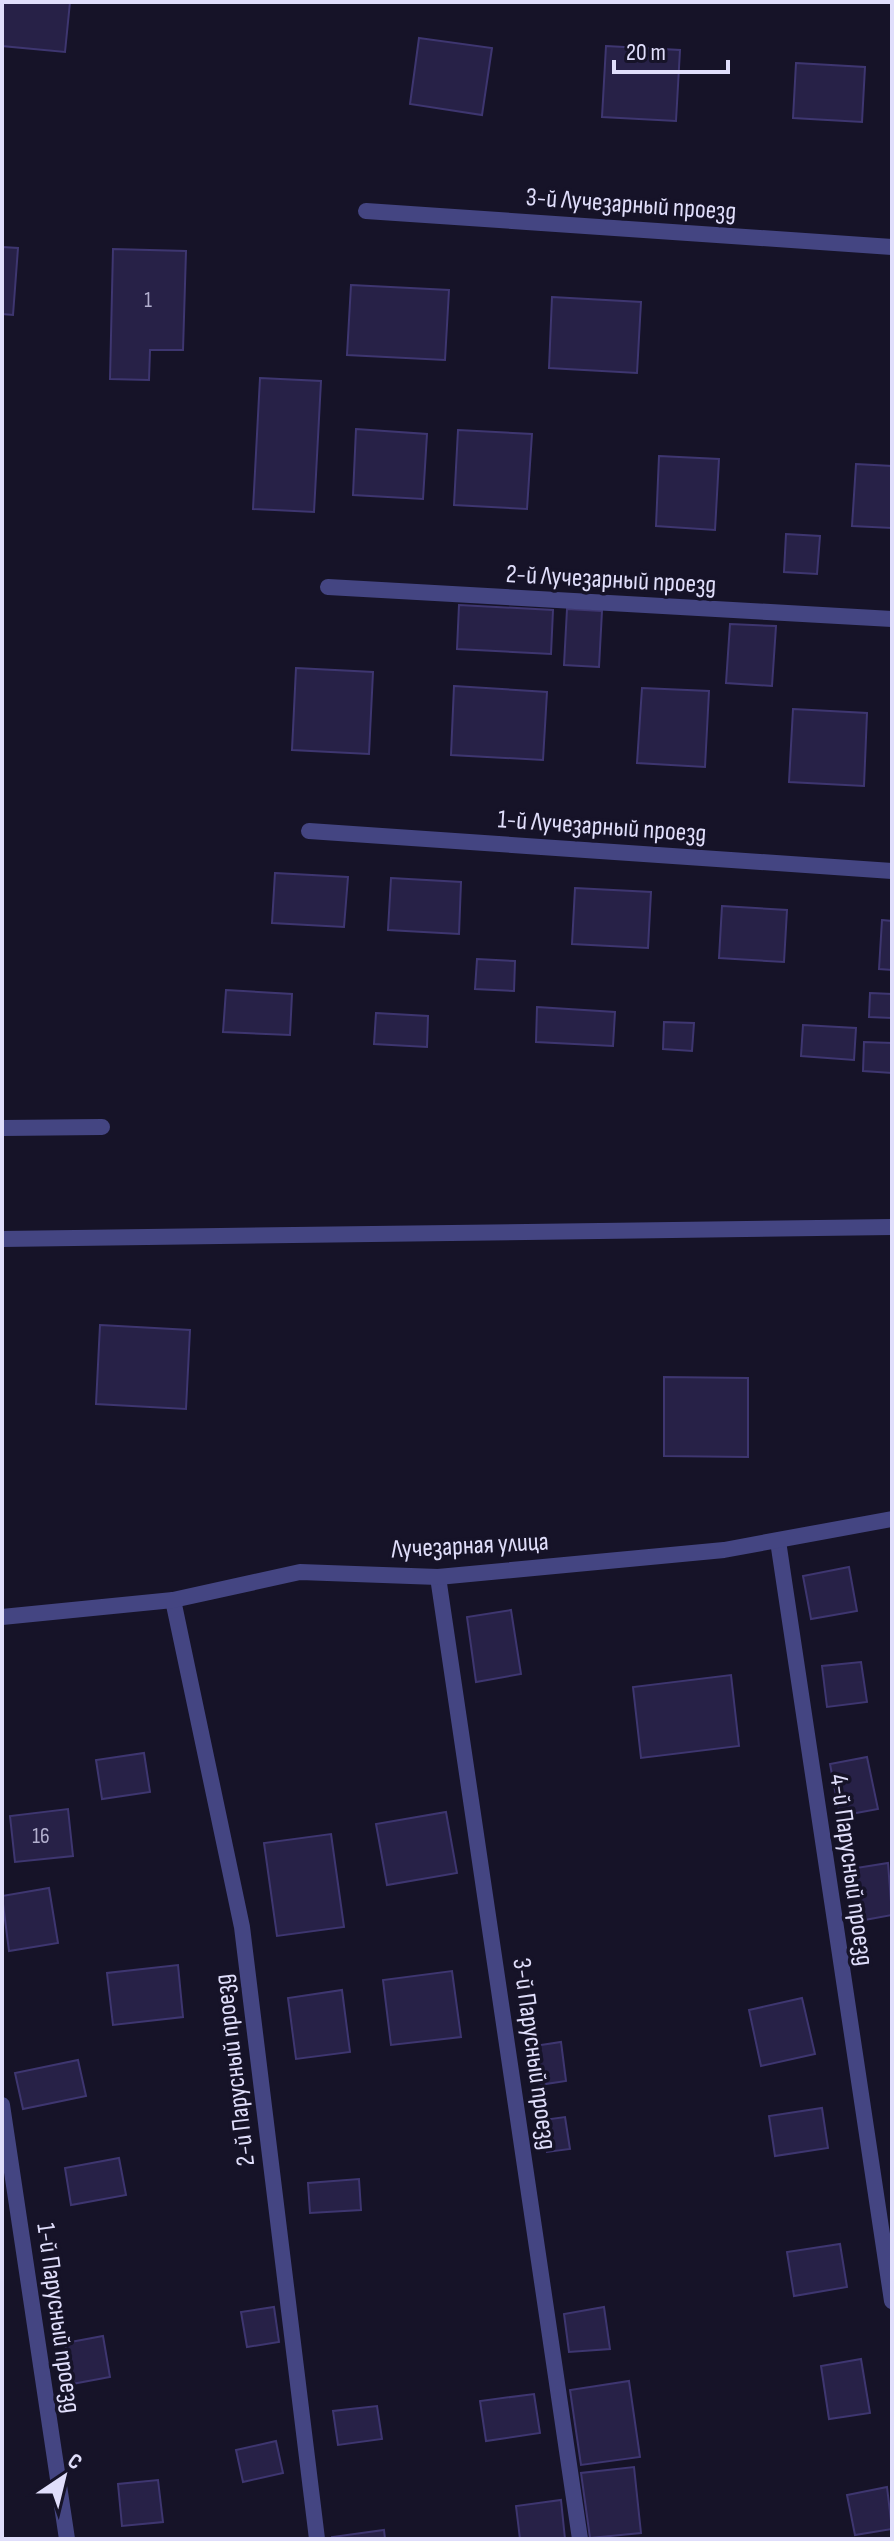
<svg xmlns="http://www.w3.org/2000/svg" width="894" height="2541" font-family="'Sofia Sans Condensed',sans-serif">
<rect width="100%" height="100%" fill="#161328"/>
<!-- building -->
<g fill="#272147" stroke="#3e3670" stroke-width="2">
<polygon points="2,2 70,2 65,52 2,46"/>
<polygon points="419,38 492,48 482,115 410,104"/>
<polygon points="606,46 680,50 676,121 602,117"/>
<polygon points="796,63 865,67 862,122 793,118"/>
<polygon points="2,247 18,248 13,315 2,314"/>
<polygon points="113,249 186,251 183,350 150,350 149,380 110,379"/>
<polygon points="351,285 449,290 445,360 347,355"/>
<polygon points="552,297 641,302 637,373 549,368"/>
<polygon points="260,378 321,381 314,512 253,509"/>
<polygon points="356,429 427,434 423,499 353,495"/>
<polygon points="458,430 532,434 527,509 454,505"/>
<polygon points="659,456 719,459 715,530 656,526"/>
<polygon points="856,464 892,466 892,528 852,526"/>
<polygon points="786,534 820,536 817,574 784,572"/>
<polygon points="459,605 553,610 551,654 457,649"/>
<polygon points="567,609 602,611 599,667 564,665"/>
<polygon points="730,624 776,626 772,686 726,683"/>
<polygon points="296,668 373,672 369,754 292,750"/>
<polygon points="454,686 547,692 543,760 451,755"/>
<polygon points="642,688 709,691 705,767 637,763"/>
<polygon points="793,709 867,713 864,786 789,782"/>
<polygon points="275,873 348,877 344,927 272,923"/>
<polygon points="391,878 461,882 459,934 388,930"/>
<polygon points="575,888 651,892 648,948 572,944"/>
<polygon points="722,906 787,910 784,962 719,958"/>
<polygon points="882,920 892,921 892,970 879,969"/>
<polygon points="477,959 515,961 514,991 475,989"/>
<polygon points="226,990 292,994 290,1035 223,1032"/>
<polygon points="870,993 892,994 892,1018 869,1017"/>
<polygon points="537,1007 615,1012 613,1046 536,1042"/>
<polygon points="376,1013 428,1016 427,1047 374,1044"/>
<polygon points="664,1022 694,1023 692,1051 663,1049"/>
<polygon points="803,1025 856,1028 854,1060 801,1056"/>
<polygon points="864,1042 892,1043 892,1073 863,1071"/>
<polygon points="100,1325 190,1330 186,1409 96,1404"/>
<polygon points="664,1377 748,1378 748,1457 664,1456"/>
<polygon points="849,1567 857,1611 811,1619 803,1576"/>
<polygon points="511,1610 521,1674 476,1682 467,1617"/>
<polygon points="861,1662 867,1702 827,1707 822,1666"/>
<polygon points="731,1675 739,1746 641,1758 633,1687"/>
<polygon points="144,1753 150,1792 102,1799 96,1760"/>
<polygon points="867,1757 878,1809 840,1816 830,1764"/>
<polygon points="68,1809 73,1856 15,1862 10,1816"/>
<polygon points="446,1812 457,1873 387,1885 376,1824"/>
<polygon points="331,1834 344,1927 277,1936 264,1843"/>
<polygon points="888,1863 892,1915 859,1921 850,1869"/>
<polygon points="49,1888 58,1943 9,1951 2,1896"/>
<polygon points="178,1965 183,2017 113,2025 107,1973"/>
<polygon points="452,1971 461,2037 391,2045 383,1980"/>
<polygon points="342,1990 350,2052 296,2059 288,1998"/>
<polygon points="802,1998 815,2054 761,2066 749,2010"/>
<polygon points="561,2042 566,2081 539,2085 534,2046"/>
<polygon points="78,2060 86,2096 23,2109 15,2073"/>
<polygon points="822,2108 828,2148 775,2156 769,2116"/>
<polygon points="565,2117 570,2149 547,2152 543,2120"/>
<polygon points="119,2158 126,2195 71,2205 65,2168"/>
<polygon points="359,2179 361,2210 310,2213 308,2183"/>
<polygon points="840,2244 847,2287 794,2296 787,2252"/>
<polygon points="274,2307 279,2342 247,2347 241,2312"/>
<polygon points="604,2307 610,2349 569,2352 564,2314"/>
<polygon points="103,2336 110,2377 72,2384 65,2343"/>
<polygon points="861,2359 870,2413 829,2419 821,2366"/>
<polygon points="629,2381 640,2457 581,2465 570,2390"/>
<polygon points="534,2394 540,2433 486,2441 480,2401"/>
<polygon points="377,2406 382,2439 338,2445 333,2411"/>
<polygon points="276,2441 283,2473 243,2482 236,2450"/>
<polygon points="634,2467 641,2533 590,2538 581,2473"/>
<polygon points="158,2480 163,2522 122,2526 118,2484"/>
<polygon points="887,2487 892,2529 855,2535 847,2495"/>
<polygon points="561,2500 565,2539 520,2539 516,2506"/>
<polygon points="384,2530 385,2539 332,2539 332,2537"/>
</g>
<g fill="none" stroke-linecap="round" stroke-linejoin="round">
<!-- lane -->
<g stroke="#444582" stroke-width="16">
<polyline points="2,1128 102,1127"/>
<polyline points="173,1600 242,1927 317,2539"/>
<polyline points="2,2105 67,2539"/>
</g>
<!-- street -->
<g stroke="#444582" stroke-width="16">
<polyline points="366,211 892,247"/>
<polyline points="328,587 892,619"/>
<polyline points="309,831 892,871"/>
<polyline points="2,1239 892,1227"/>
<polyline points="778,1541 892,2301"/>
<polyline points="438,1577 580,2539"/>
<polyline points="2,1617 173,1600 300,1572 438,1577 724,1550 892,1519"/>
</g>
</g>
<g text-anchor="middle" dominant-baseline="central" stroke-width="7" stroke-linejoin="round" paint-order="stroke">
<!-- number labels -->
<g font-size="22" fill="#b2afce">
<text x="148" y="300">1</text>
<text x="41" y="1836">16</text>
</g>
<!-- street labels -->
<g font-size="26" fill="#e0defb" stroke="#161328">
<text transform="translate(631 205) rotate(4)">3-й Лучезарный проезд</text>
<text transform="translate(611 580) rotate(3)">2-й Лучезарный проезд</text>
<text transform="translate(602 827) rotate(4)">1-й Лучезарный проезд</text>
<text transform="translate(470 1546) rotate(-3)">Лучезарная улица</text>
<text transform="translate(851 1870) rotate(82)">4-й Парусный проезд</text>
<text transform="translate(534 2054) rotate(82)">3-й Парусный проезд</text>
<text transform="translate(235 2070) rotate(-97)">2-й Парусный проезд</text>
<text transform="translate(58 2318) rotate(82)">1-й Парусный проезд</text>
</g>
</g>
<!-- border -->
<rect width="894" height="2541" fill="none" stroke="#e0defb" stroke-width="8"/>
<!-- north arrow -->
<g transform="translate(64 2477) rotate(35)" stroke="#161328" stroke-width="6" paint-order="stroke">
<path d="M0-6L14 30L0 20L-14 30Z" fill="#e0defb"/>
<text y="-12" font-size="22" font-weight="bold" text-anchor="middle" fill="#e0defb">С</text>
</g>
<!-- scale -->
<path d="M614 60v12h114v-12" fill="none" stroke="#e0defb" stroke-width="4"/>
<text x="626" y="60" font-size="24" fill="#e0defb" stroke="#161328" stroke-width="6" paint-order="stroke">20 m</text>
</svg>
